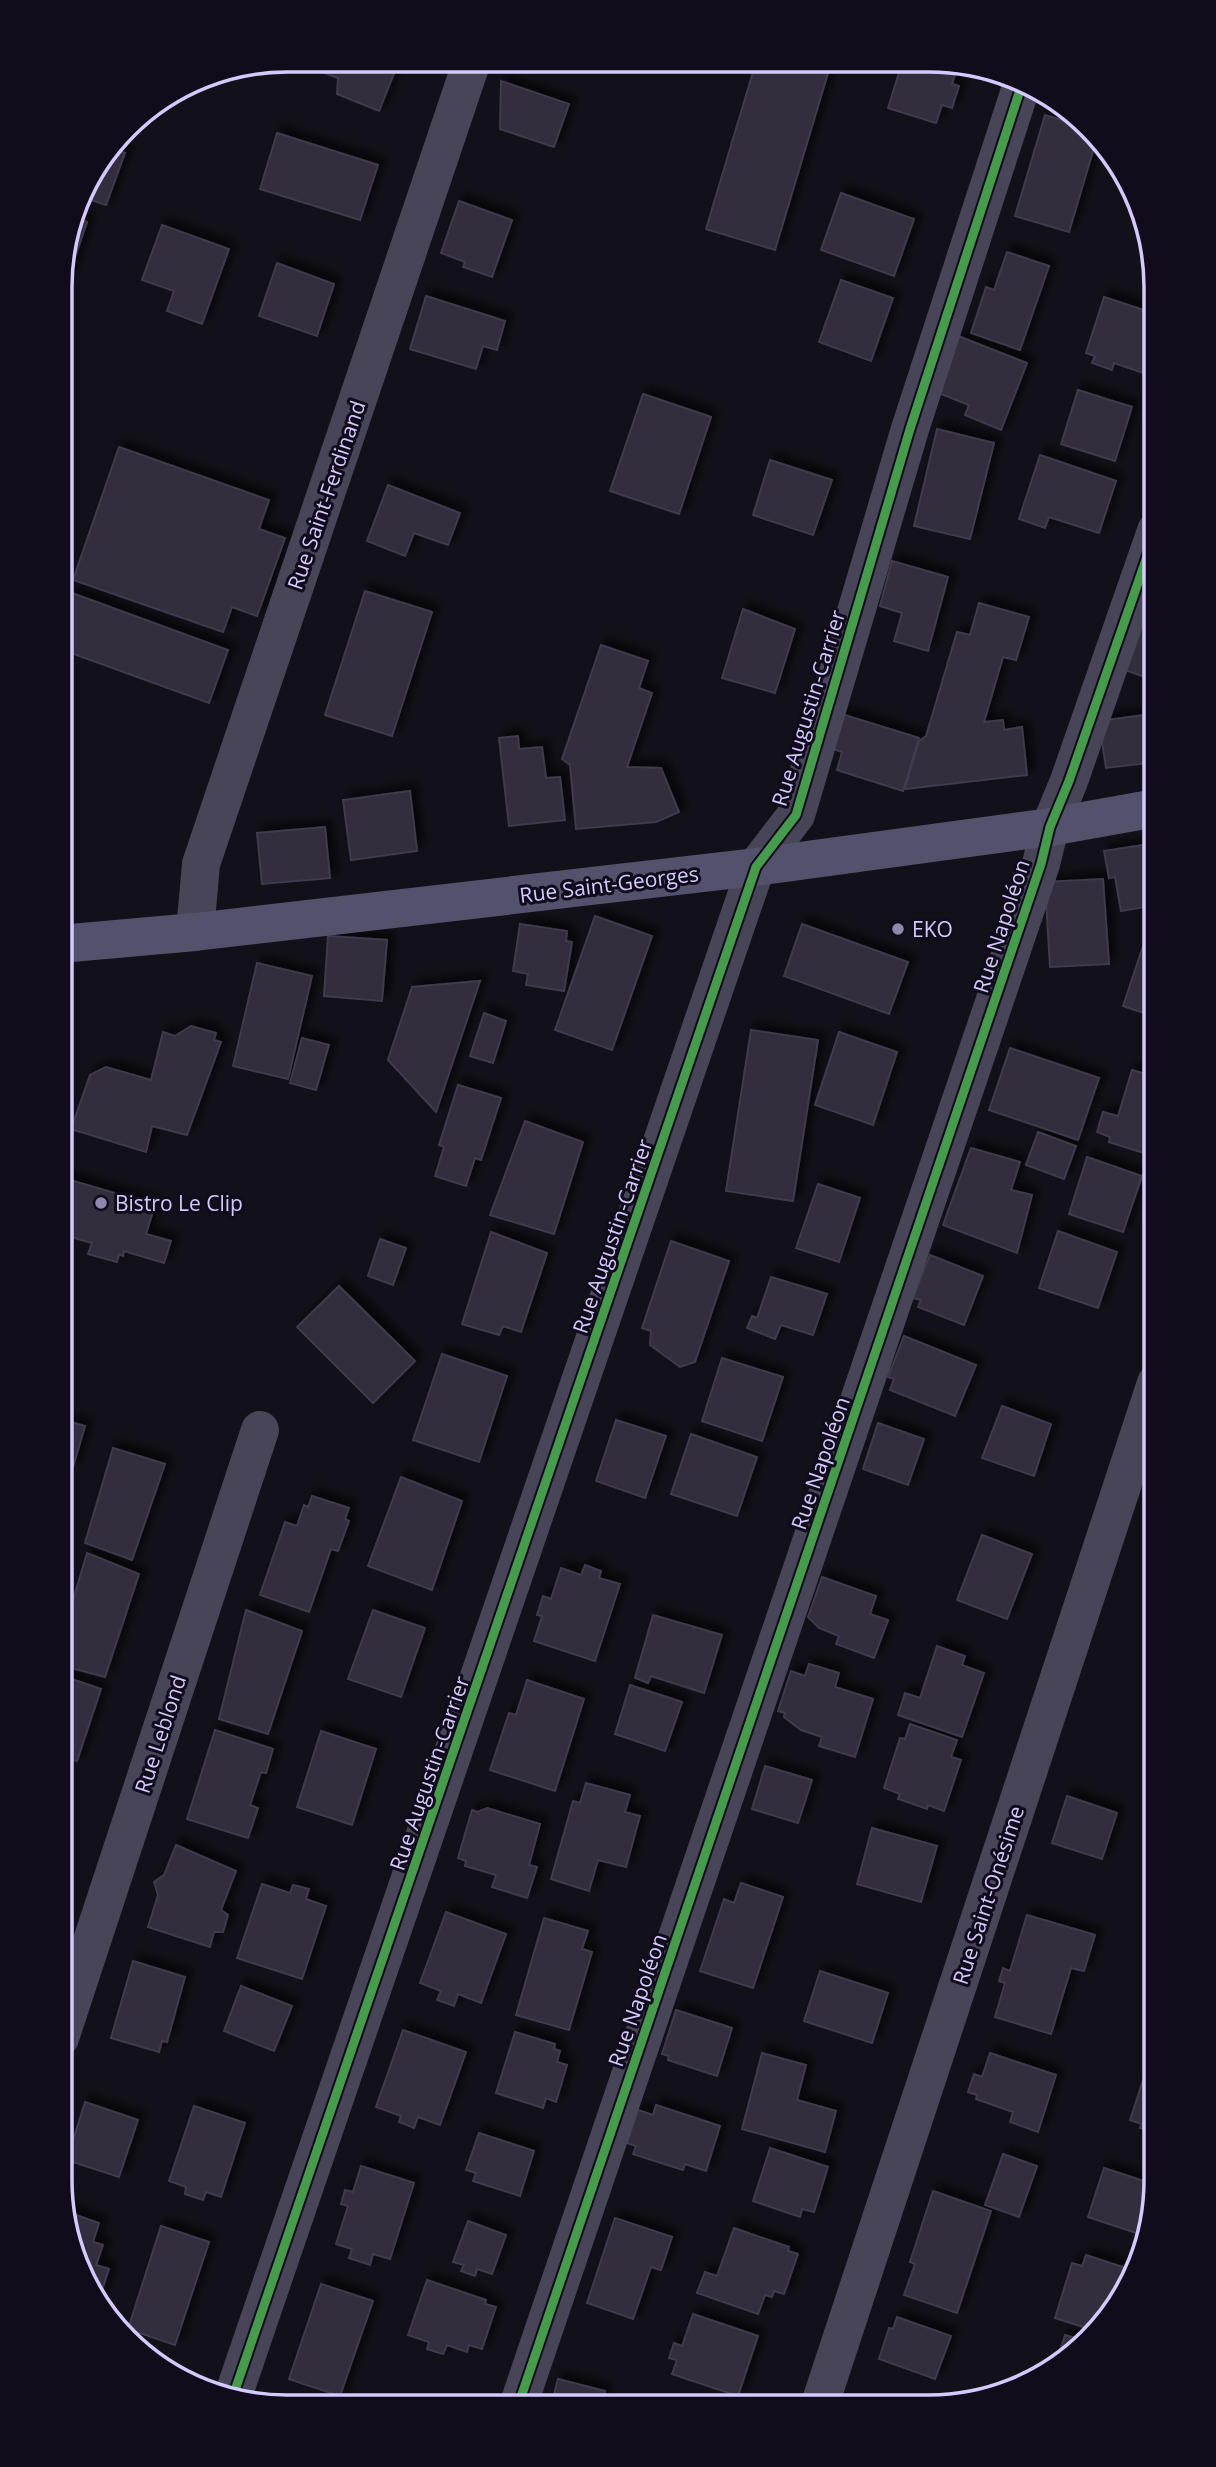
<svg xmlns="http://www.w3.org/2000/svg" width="1216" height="2467" font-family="'Open Sans',sans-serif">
<defs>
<filter id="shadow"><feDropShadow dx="6" dy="-6" stdDeviation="3.5" flood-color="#0009"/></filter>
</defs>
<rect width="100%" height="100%" fill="#121018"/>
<!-- building -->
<g fill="#302d3c" stroke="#3f3a4d" stroke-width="2" filter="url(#shadow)">
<polygon points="310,60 383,60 397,66 379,111 337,94 338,78 306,66"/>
<polygon points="756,62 831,63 775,250 706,229"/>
<polygon points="902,63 958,65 952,84 959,86 952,108 942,105 936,123 888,108"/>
<polygon points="501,81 569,104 554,147 500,129"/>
<polygon points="1045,115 1088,128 1096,141 1069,232 1015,216"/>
<polygon points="277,133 378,165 360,220 260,189"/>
<polygon points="111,149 125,153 106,205 80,196 83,186"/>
<polygon points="841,193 914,219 894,276 821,250"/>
<polygon points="459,201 512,220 492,277 463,267 465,262 441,253"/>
<polygon points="74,217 87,222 68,278 60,276 60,271"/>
<polygon points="162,225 229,249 202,324 167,311 174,291 142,280"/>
<polygon points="1007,252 1049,266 1020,350 971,333 986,287 994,290"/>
<polygon points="277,263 334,284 317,336 259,316"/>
<polygon points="841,280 893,298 871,361 819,342"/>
<polygon points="426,296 505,321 497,350 483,346 476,369 410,349"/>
<polygon points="1104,297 1156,314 1156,352 1149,375 1114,363 1112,370 1092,363 1095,356 1086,353"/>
<polygon points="958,336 1027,363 1001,430 965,415 969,405 936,392"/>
<polygon points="1078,390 1132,407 1115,461 1061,444"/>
<polygon points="643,394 711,417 679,514 610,491"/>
<polygon points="937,429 994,443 970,539 914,526"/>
<polygon points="119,447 269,500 259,529 285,538 257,616 232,607 223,632 73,580"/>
<polygon points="1040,455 1116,481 1099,533 1049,517 1045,528 1019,519"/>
<polygon points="770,460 832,480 813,535 753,515"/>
<polygon points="388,485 460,513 448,545 414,533 405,556 367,541"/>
<polygon points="892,561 948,577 928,651 894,641 902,613 880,606"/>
<polygon points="365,591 432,612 392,736 325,715"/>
<polygon points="72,593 228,650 209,703 60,649 60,627"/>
<polygon points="979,603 1029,617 1016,660 1003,657 984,722 1003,720 1004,730 1022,727 1027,775 905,789 919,741 926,736 957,632 970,635"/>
<polygon points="1143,607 1156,612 1156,681 1122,669"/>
<polygon points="743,609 795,629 775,693 722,678"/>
<polygon points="601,645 648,661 639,688 652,693 627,767 661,768 679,812 656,822 576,829 570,765 562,759"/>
<polygon points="838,713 919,738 903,791 837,770 842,752 827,747"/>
<polygon points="1152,714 1156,762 1106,768 1099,721"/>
<polygon points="518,736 519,749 542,747 546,778 560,777 565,820 509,826 499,738"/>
<polygon points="410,791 417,851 351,860 343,800"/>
<polygon points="325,827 330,878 262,884 257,833"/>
<polygon points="1156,843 1156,905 1121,911 1115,877 1109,878 1104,851"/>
<polygon points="1103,879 1109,964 1050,967 1045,882"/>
<polygon points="1156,907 1156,1017 1123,1006"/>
<polygon points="595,916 652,936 612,1050 555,1030"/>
<polygon points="520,924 567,931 566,941 572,942 564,991 526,985 528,974 513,971"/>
<polygon points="802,924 908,962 889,1014 784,976"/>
<polygon points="328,936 387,940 382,1001 324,996"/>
<polygon points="257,963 312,976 288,1079 233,1066"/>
<polygon points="480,981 436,1112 388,1060 412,987"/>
<polygon points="484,1013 506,1021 493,1063 470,1056"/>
<polygon points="191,1026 216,1033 214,1040 221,1042 187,1135 152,1126 146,1152 71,1129 90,1075 106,1067 151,1080 163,1032 175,1036"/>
<polygon points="751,1030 818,1040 793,1201 726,1191"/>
<polygon points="839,1032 897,1052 873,1125 815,1105"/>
<polygon points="302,1038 329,1045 316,1090 290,1083"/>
<polygon points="1010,1048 1099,1078 1078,1140 989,1110"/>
<polygon points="1132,1070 1156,1077 1156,1157 1109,1142 1110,1137 1097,1132 1103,1112 1118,1116"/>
<polygon points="458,1085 501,1098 481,1160 475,1158 466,1186 435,1176 444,1147 439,1145"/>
<polygon points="525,1121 583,1142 554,1234 490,1215"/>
<polygon points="1038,1132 1076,1146 1064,1179 1026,1165"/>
<polygon points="971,1148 1020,1162 1011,1190 1032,1195 1017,1253 943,1225"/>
<polygon points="1087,1157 1142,1176 1123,1232 1069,1214"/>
<polygon points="60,1177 155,1205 146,1234 171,1241 164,1263 124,1251 123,1256 119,1254 117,1262 88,1254 92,1243 60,1234"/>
<polygon points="818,1184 860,1198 839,1262 796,1248"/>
<polygon points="1058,1231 1117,1252 1098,1308 1039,1288"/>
<polygon points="491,1232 547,1253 521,1332 503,1326 499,1335 462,1324"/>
<polygon points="380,1239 406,1248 393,1285 368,1276"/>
<polygon points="671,1241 729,1261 695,1362 680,1367 650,1345 651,1331 642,1328"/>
<polygon points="930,1255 983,1276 964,1325 918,1307 921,1300 913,1298"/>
<polygon points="771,1277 827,1294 813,1335 781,1325 775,1339 747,1328 752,1316 757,1318"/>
<polygon points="339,1286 415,1361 373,1403 297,1327"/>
<polygon points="904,1336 976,1365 955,1416 890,1390 894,1379 888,1377"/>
<polygon points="442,1354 507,1376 479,1462 413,1440"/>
<polygon points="722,1358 783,1377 762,1441 702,1421"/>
<polygon points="1002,1406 1051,1424 1034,1476 982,1458"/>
<polygon points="60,1419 85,1426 73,1467 60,1464"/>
<polygon points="616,1420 666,1436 645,1498 596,1481"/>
<polygon points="878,1423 924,1439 908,1485 863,1469"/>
<polygon points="691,1434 757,1457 737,1516 671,1494"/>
<polygon points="113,1448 165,1464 132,1560 85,1543"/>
<polygon points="401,1477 462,1501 432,1590 368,1566"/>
<polygon points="312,1496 349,1508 345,1519 349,1521 338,1551 331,1549 309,1612 260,1595 285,1522 297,1526 304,1505 308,1507"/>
<polygon points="982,1535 1032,1554 1007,1619 957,1600"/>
<polygon points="87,1553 139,1574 105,1677 60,1665 60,1644"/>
<polygon points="585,1565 601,1571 599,1578 620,1584 595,1661 534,1641 542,1616 537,1615 543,1596 551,1599 561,1568 581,1575"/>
<polygon points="822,1577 876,1596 870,1614 888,1620 874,1658 836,1644 839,1636 819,1628 808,1617"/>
<polygon points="246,1610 302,1631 268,1734 219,1719"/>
<polygon points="373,1610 425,1628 401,1697 348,1679"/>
<polygon points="653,1615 722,1635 704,1693 651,1676 648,1683 635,1678"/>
<polygon points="937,1646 965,1656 962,1665 984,1673 962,1737 898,1715 905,1693 920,1698"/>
<polygon points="809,1664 839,1673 835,1687 873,1699 855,1757 819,1746 822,1737 801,1730 784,1717 785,1713 778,1711 791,1671 805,1676"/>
<polygon points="60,1675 101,1689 77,1761 62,1757 60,1760"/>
<polygon points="527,1680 584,1699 555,1791 490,1770 509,1713 516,1715"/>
<polygon points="630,1685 682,1702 665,1751 615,1734"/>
<polygon points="910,1724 957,1740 951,1757 961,1760 944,1811 928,1805 927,1809 898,1799 900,1794 884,1788 900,1738 905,1739"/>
<polygon points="215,1730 273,1749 266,1773 261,1772 250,1805 258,1808 248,1838 187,1819"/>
<polygon points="321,1731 376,1749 352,1825 297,1807"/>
<polygon points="765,1766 812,1780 798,1823 752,1809"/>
<polygon points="586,1783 630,1795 625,1812 640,1816 626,1867 598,1860 589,1891 551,1879 573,1801 580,1803"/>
<polygon points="1067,1796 1117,1813 1102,1859 1052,1843"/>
<polygon points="487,1808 540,1824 529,1865 537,1867 527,1898 492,1887 496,1875 465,1866 466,1861 458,1858 472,1810 478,1812"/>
<polygon points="872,1828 937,1846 921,1902 857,1884"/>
<polygon points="176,1845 236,1871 221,1910 228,1915 223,1932 214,1932 210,1947 148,1927 158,1895 154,1882 164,1875"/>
<polygon points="741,1883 783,1897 753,1988 700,1971 724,1899 734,1903"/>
<polygon points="262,1884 290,1893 293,1885 309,1889 306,1899 326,1906 302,1979 237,1958"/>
<polygon points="446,1912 506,1934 481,2003 458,1994 454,2006 437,2000 441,1991 420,1983"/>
<polygon points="1027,1915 1095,1935 1084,1971 1071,1968 1051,2034 995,2017 1005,1983 999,1981 1003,1968 1010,1971"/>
<polygon points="544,1918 588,1931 582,1949 592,1952 569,2030 516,2015"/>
<polygon points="133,1961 185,1977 167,2042 162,2041 159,2052 111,2038"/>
<polygon points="820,1971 888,1993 872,2043 804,2021"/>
<polygon points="241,1986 292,2006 274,2051 224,2031"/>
<polygon points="676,2010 732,2028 717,2076 668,2060 669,2056 662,2054"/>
<polygon points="1154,2027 1156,2027 1156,2062 1145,2058"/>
<polygon points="403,2030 466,2052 440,2125 418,2117 414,2128 399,2122 401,2116 376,2107"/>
<polygon points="515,2032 555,2044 554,2049 560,2051 557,2062 567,2065 556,2102 546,2098 543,2108 496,2093"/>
<polygon points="762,2053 806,2065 797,2100 836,2111 825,2152 742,2129"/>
<polygon points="990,2053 1056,2075 1038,2132 1010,2122 1013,2112 976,2099 977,2095 968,2092 974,2074 982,2077"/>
<polygon points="1144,2077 1156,2081 1156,2133 1140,2128 1142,2124 1130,2120"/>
<polygon points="85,2102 138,2120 119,2177 67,2160"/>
<polygon points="656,2105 720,2126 706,2171 685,2164 683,2170 633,2154 636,2146 627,2143 638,2110 653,2115"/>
<polygon points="194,2106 245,2123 221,2197 206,2192 203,2200 185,2194 186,2187 169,2181"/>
<polygon points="479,2133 534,2151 520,2196 473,2181 476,2173 466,2170"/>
<polygon points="770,2148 828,2167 814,2212 802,2209 800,2217 753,2201"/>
<polygon points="1003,2154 1037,2166 1019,2217 985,2205"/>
<polygon points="361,2166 414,2183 390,2259 373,2254 370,2265 349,2258 352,2249 336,2244 348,2206 341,2204 345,2190 353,2192"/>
<polygon points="1104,2168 1156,2185 1148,2237 1088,2217"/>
<polygon points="933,2191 991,2211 957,2313 904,2295 915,2264 910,2262"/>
<polygon points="65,2211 99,2223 93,2242 103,2245 96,2265 109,2269 100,2296 71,2253"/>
<polygon points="615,2218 672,2237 661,2270 651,2267 633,2319 587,2303"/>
<polygon points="468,2221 506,2235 492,2274 477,2269 475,2276 461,2271 464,2265 453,2262"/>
<polygon points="161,2226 209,2242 175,2345 128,2329"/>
<polygon points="734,2228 789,2247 788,2251 798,2254 784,2294 774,2291 772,2297 765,2295 758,2314 697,2293 705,2272 717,2276"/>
<polygon points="1086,2255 1135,2271 1110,2318 1096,2331 1055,2318 1072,2263 1082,2266"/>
<polygon points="427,2280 486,2300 485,2304 496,2307 482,2349 469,2345 467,2352 447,2345 443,2354 427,2349 429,2342 408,2335"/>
<polygon points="321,2284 373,2301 340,2396 289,2379"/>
<polygon points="693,2314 758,2336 738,2396 672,2374 677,2360 669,2358 674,2343 682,2346"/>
<polygon points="897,2317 951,2336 935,2379 879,2359 889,2328 893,2329"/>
<polygon points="1065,2335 1085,2341 1054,2370"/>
<polygon points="558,2379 605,2391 601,2407 551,2406"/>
</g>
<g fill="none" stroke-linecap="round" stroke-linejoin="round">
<!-- street -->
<g stroke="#484559" stroke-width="38">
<polyline points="195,932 201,864 472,61"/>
<polyline points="60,2038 260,1430"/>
<polyline points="232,2399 756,867 796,815 910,429 1021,87"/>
<polyline points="518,2406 1041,864 1050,827 1069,781 1156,531"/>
<polyline points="819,2407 1156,1383"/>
</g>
<!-- secondary -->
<polyline stroke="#54516c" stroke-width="38" points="60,944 195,932 756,867 1050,827 1156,808"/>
<defs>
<g id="cycleway">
<polyline points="232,2399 756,867 796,815 910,429 1021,87"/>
<polyline points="518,2406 1041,864 1050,827 1069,781 1156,531"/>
</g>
</defs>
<!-- cycleway casing -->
<use href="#cycleway" stroke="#100c1c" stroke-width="13"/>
<!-- cycleway -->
<use href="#cycleway" stroke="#469c4c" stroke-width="9"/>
</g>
<!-- markers -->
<g fill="#9089ad" stroke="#100c1c" stroke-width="2.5">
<circle cx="898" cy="929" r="7"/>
<circle cx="101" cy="1203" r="7"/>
</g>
<g text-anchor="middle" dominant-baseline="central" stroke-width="6" stroke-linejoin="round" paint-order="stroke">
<!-- street labels -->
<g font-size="21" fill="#d4cafd" stroke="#100c1c">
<text transform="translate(326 495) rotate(-71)">Rue Saint-Ferdinand</text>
<text transform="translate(808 708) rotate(-73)">Rue Augustin-Carrier</text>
<text transform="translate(609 884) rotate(-7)">Rue Saint-Georges</text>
<text transform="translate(1001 926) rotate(-72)">Rue Napoléon</text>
<text transform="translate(612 1236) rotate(-71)">Rue Augustin-Carrier</text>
<text transform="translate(820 1463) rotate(-71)">Rue Napoléon</text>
<text transform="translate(160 1734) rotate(-72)">Rue Leblond</text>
<text transform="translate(429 1773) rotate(-71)">Rue Augustin-Carrier</text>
<text transform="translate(988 1895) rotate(-72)">Rue Saint-Onésime</text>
<text transform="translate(637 2000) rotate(-71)">Rue Napoléon</text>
</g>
<!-- poi labels -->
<g font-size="21" fill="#d4cafd" stroke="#100c1c" text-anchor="start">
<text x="912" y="929">EKO</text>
<text x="115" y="1203">Bistro Le Clip</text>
</g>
</g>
<!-- crop -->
<path d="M0 0H1216V2467H0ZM287 72H929A215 215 0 0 1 1144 287V2180A215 215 0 0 1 929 2395H287A215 215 0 0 1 72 2180V287A215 215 0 0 1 287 72Z" fill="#100c1c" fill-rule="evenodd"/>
<path fill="none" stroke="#d4cafd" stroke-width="3.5" d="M287 72H929A215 215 0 0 1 1144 287V2180A215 215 0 0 1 929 2395H287A215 215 0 0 1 72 2180V287A215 215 0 0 1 287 72Z"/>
</svg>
